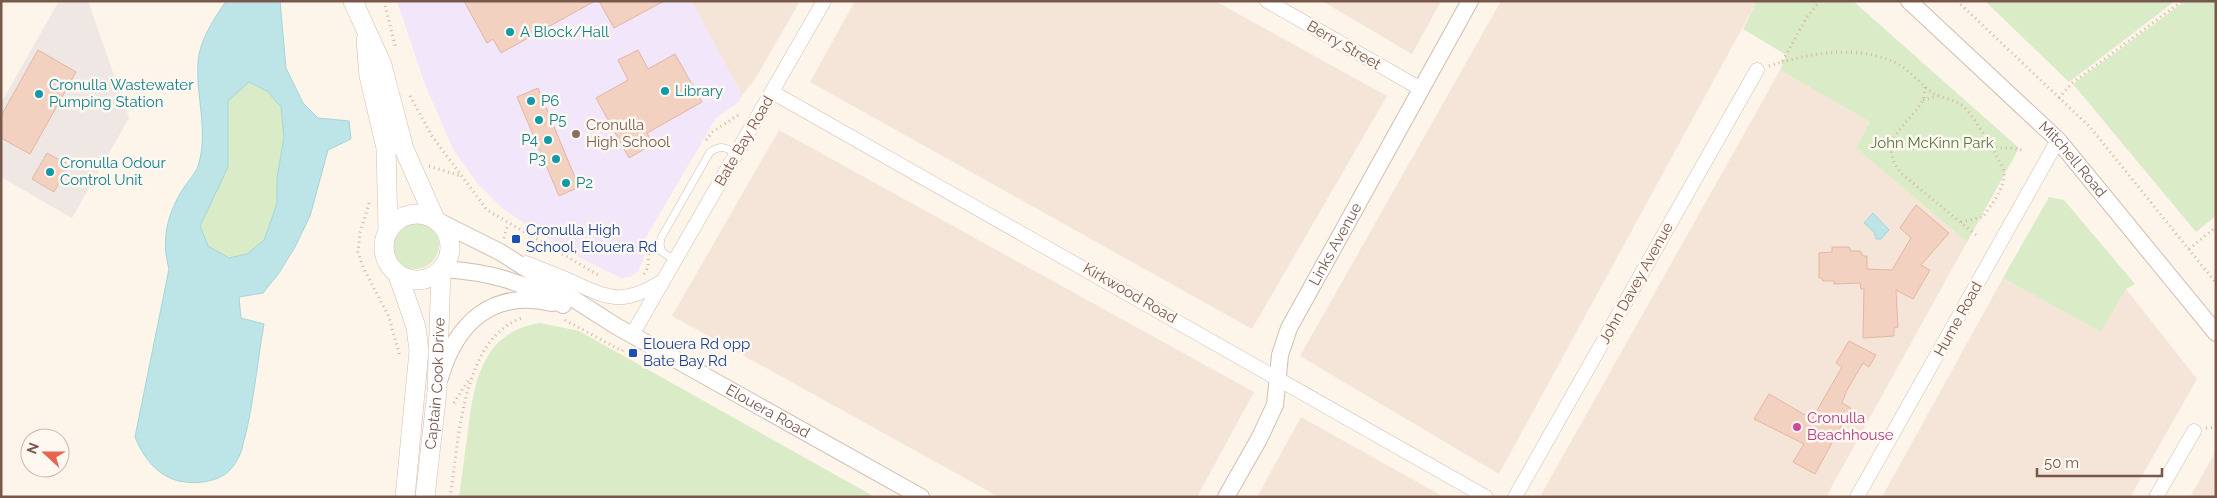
<svg xmlns="http://www.w3.org/2000/svg" width="2217" height="498" font-family="Raleway,sans-serif">
<rect width="100%" height="100%" fill="#fdf4ea"/>
<!-- residential -->
<g fill="#f5e5d8">
<polygon points="691,1 800,1 754,81 742,95"/>
<polygon points="855,1 1215,1 1387,96 1252,329 810,82"/>
<polygon points="1322,1 1441,1 1412,54"/>
<polygon points="1501,1 1757,1 1499,474 1300,356"/>
<polygon points="1780,70 1870,122 1856,148 1967,242 1826,497 1544,497 1541,495"/>
<polygon points="779,130 1254,392 1197,497 999,497 672,316"/>
<polygon points="2003,278 2101,332 2126,289 2197,379 2130,497 1882,497"/>
<polygon points="1301,417 1444,497 1257,497"/>
<polygon points="2216,451 2216,497 2190,497"/>
</g>
<!-- industrial -->
<polygon fill="#eee7e3" points="59,1 88,1 129,118 72,218 1,177 1,103"/>
<!-- education -->
<polygon fill="#f1e6fa" points="397,1 691,1 742,95 739,102 716,118 645,239 643,260 638,271 630,277 621,278 576,256 503,209 477,183 453,149 424,82"/>
<!-- green -->
<g fill="#d9ebc7">
<polygon points="1757,1 1853,1 2019,148 1967,242 1856,148 1870,122 1780,70 1786,55 1743,29"/>
<polygon points="1985,1 2175,1 2069,82"/>
<polygon points="2185,1 2216,1 2216,216 2196,232 2073,84"/>
<polygon points="248,82 267,91 281,107 284,137 277,178 277,204 264,240 247,254 229,258 208,246 200,226 228,167 228,101"/>
<polygon points="2049,197 2064,200 2135,284 2126,289 2101,332 2003,278"/>
<circle cx="415" cy="245" r="24"/>
<path d="M540 323 579 331 875 497H459C462 475 465 453 468 431 474 382 482 332 540 323Z"/>
</g>
<!-- water -->
<g fill="#bde5e7" stroke="#a3d6d9" fill-rule="evenodd">
<path d="M226 1H280L286 68 303 103 318 118 349 121 351 139 328 150 310 216 295 247 279 273 263 293 239 297 241 318 264 324C257 363 253 411 242 448 241 455 234 466 229 471 219 481 199 484 186 482 160 480 144 459 135 437L169 269C161 240 167 214 183 189 188 181 197 172 199 163 208 129 196 97 198 63 199 41 214 19 226 1ZM249 82 267 91 281 107 284 137 277 178V204L264 240 247 254 229 258 208 246 200 226 228 167V101Z"/>
<polygon points="1873,213 1889,230 1881,239 1876,239 1874,232 1864,223"/>
</g>
<!-- building -->
<g fill="#f3d1c1" stroke="#e6b5a1">
<polygon points="464,1 595,1 501,53 493,39 487,43"/>
<polygon points="599,1 664,1 614,28"/>
<polygon points="38,50 76,72 30,154 1,138 1,116"/>
<polygon points="638,50 648,69 675,54 702,102 647,133 653,144 629,158 596,98 628,80 618,60"/>
<polygon points="538,88 579,187 559,196 517,97"/>
<polygon points="47,153 69,165 54,192 32,179"/>
<polygon points="1916,205 1949,233 1921,265 1930,270 1913,299 1896,290 1898,327 1894,328 1894,336 1863,338 1864,289 1861,289 1860,283 1834,284 1834,281 1823,281 1822,278 1819,278 1819,253 1832,252 1832,247 1849,247 1851,251 1860,251 1863,256 1867,256 1867,269 1892,270 1911,238 1900,228"/>
<polygon points="1849,341 1876,355 1869,367 1863,363 1847,390 1842,403 1851,408 1815,474 1793,462 1804,444 1754,419 1769,394 1812,419 1842,367 1836,363"/>
</g>
<g fill="none" stroke-linecap="round" stroke-linejoin="round">
<defs>
<path id="service" d="M675 260 662 252 660 244 661 238 710 152C721 145 725 147 736 153"/>
<g id="minor">
<polyline points="1267,1 1421,89"/>
<polyline points="772,92 1486,497"/>
<path d="M526 263C543 270 560 276 577 284 613 301 626 303 661 282"/>
<polyline points="632,335 824,1"/>
<polyline points="1515,497 1757,70"/>
<polyline points="1857,497 2058,140"/>
<polyline points="2156,497 2194,431"/>
</g>
<g id="tertiary">
<path id="s1" d="M1909 1 2058 140 2216 333"/>
<path id="s2" d="M438 221 500 252 616 326 921 497"/>
<path d="M443 269C489 272 522 281 563 305"/>
<path d="M440 378C456 323 492 289 552 303"/>
<path id="s3" d="M1226 497 1259 439 1275 405 1280 355 1289 328 1470 1"/>
</g>
<g id="secondary">
<polyline points="353,1 382,65 404,149 435,219"/>
<polyline points="366,40 369,76 386,148 388,230"/>
<circle cx="417" cy="247" r="33"/>
<polyline points="398,275 416,327 419,351 405,497"/>
<path id="s4" d="M425 497 437 391 441 270"/>
</g>
</defs>
<!-- service casing -->
<use href="#service" stroke="#d2bdb1" stroke-width="8"/>
<!-- minor casing -->
<use href="#minor" stroke="#d2bdb1" stroke-width="15"/>
<!-- tertiary casing -->
<use href="#tertiary" stroke="#d2bdb1" stroke-width="18"/>
<!-- secondary casing -->
<use href="#secondary" stroke="#d5bcae" stroke-width="20"/>
<!-- path -->
<g stroke="#d8b3a3" stroke-width="3" stroke-dasharray="1 4" stroke-linecap="butt">
<polyline points="384,1 396,49"/>
<polyline points="1957,1 2090,127 2216,283"/>
<path d="M1782 62C1819 52 1858 46 1894 62 1909 69 1920 84 1933 93 1943 99 1955 99 1964 107 1977 119 1982 138 1997 148H2014L2025 151"/>
<polyline points="1769,66 1782,62 1807,17 1820,1"/>
<path d="M1925 87C1924 92 1925 98 1922 102 1906 127 1874 143 1903 175L1976 235"/>
<polyline points="410,96 432,136 487,210 600,276"/>
<polyline points="2059,98 2072,83 2182,1"/>
<polyline points="1923,100 1938,96"/>
<polyline points="706,140 712,132 740,114"/>
<polyline points="429,166 461,176"/>
<polyline points="369,203 360,233 358,252 363,267 389,317 400,357"/>
<path d="M1961 222 1983 217C1992 203 2010 183 2002 166 1999 159 1993 153 1993 145"/>
<polyline points="504,238 508,224"/>
<polyline points="2189,249 2216,227"/>
<polyline points="644,274 648,267 649,251"/>
<polyline points="565,320 622,351 624,348"/>
<polyline points="454,403 469,379"/>
<polyline points="2206,428 2216,427"/>
<path d="M450 497C459 443 461 339 522 318"/>
</g>
<!-- service -->
<use href="#service" stroke="#fff" stroke-width="7"/>
<!-- minor -->
<use href="#minor" stroke="#fff" stroke-width="14"/>
<!-- tertiary -->
<use href="#tertiary" stroke="#fff" stroke-width="16"/>
<!-- secondary -->
<use href="#secondary" stroke="#fff" stroke-width="19"/>
</g>
<!-- markers -->
<g fill="#0f9aa8" stroke="#fff8f1" stroke-width="2">
<circle cx="510" cy="32" r="5"/>
<circle cx="665" cy="91" r="5"/>
<circle cx="39" cy="94" r="5"/>
<circle cx="531" cy="101" r="5"/>
<circle cx="539" cy="120" r="5"/>
<circle cx="548" cy="140" r="5"/>
<circle cx="556" cy="159" r="5"/>
<circle cx="50" cy="172" r="5"/>
<circle cx="566" cy="183" r="5"/>
</g>
<circle fill="#8d6e63" stroke="#fff8f1" stroke-width="2" cx="576" cy="134" r="5"/>
<g fill="#1a4fb4" stroke="#fff8f1" stroke-width="2">
<rect x="511" y="234" width="10" height="10" rx="2.5"/>
<rect x="628" y="348" width="10" height="10" rx="2.5"/>
</g>
<circle fill="#d1479c" stroke="#fff8f1" stroke-width="2" cx="1797" cy="427" r="5"/>
<g text-anchor="middle" dominant-baseline="central" stroke-width="5" stroke-linejoin="round" paint-order="stroke">
<!-- culture labels -->
<g font-size="15" fill="#0d838f" stroke="#fff8f1" text-anchor="start">
<text x="520" y="32">A Block/Hall</text>
<text x="49" y="85">Cronulla Wastewater<tspan x="49" dy="17">Pumping Station</tspan></text>
<text x="675" y="91">Library</text>
<text x="541" y="101">P6</text>
<text x="549" y="120">P5</text>
<text x="538" y="140" text-anchor="end">P4</text>
<text x="546" y="159" text-anchor="end">P3</text>
<text x="60" y="163">Cronulla Odour<tspan x="60" dy="17">Control Unit</tspan></text>
<text x="576" y="183">P2</text>
</g>
<!-- street labels -->
<g font-size="15" fill="#79584c" stroke="#fff8f1">
<text transform="translate(1344 45) rotate(30)">Berry Street</text>
<text transform="translate(744 141) rotate(-60)">Bate Bay Road</text>
<text stroke="none"><textPath href="#s1" startOffset="228">Mitchell Road</textPath></text>
<text stroke="none"><textPath href="#s3" startOffset="279">Links Avenue</textPath></text>
<text transform="translate(1636 283) rotate(-61)">John Davey Avenue</text>
<text transform="translate(1130 293) rotate(30)">Kirkwood Road</text>
<text transform="translate(1958 319) rotate(-61)">Hume Road</text>
<text stroke="none"><textPath href="#s4" startOffset="114">Captain Cook Drive</textPath></text>
<text stroke="none"><textPath href="#s2" startOffset="381">Elouera Road</textPath></text>
</g>
<!-- education labels -->
<g font-size="15" fill="#785e54" stroke="#fff8f1" text-anchor="start">
<text x="586" y="125">Cronulla<tspan x="586" dy="17">High School</tspan></text>
</g>
<!-- park labels -->
<g font-size="15" fill="#567941" stroke="#fff8f1">
<text x="1932" y="143">John McKinn Park</text>
</g>
<!-- transit labels -->
<g font-size="15" fill="#164399" stroke="#fff8f1" text-anchor="start">
<text x="526" y="230">Cronulla High<tspan x="526" dy="17">School, Elouera Rd</tspan></text>
<text x="643" y="344">Elouera Rd opp<tspan x="643" dy="17">Bate Bay Rd</tspan></text>
</g>
<!-- hotel labels -->
<g font-size="15" fill="#b23c85" stroke="#fff8f1" text-anchor="start">
<text x="1807" y="418">Cronulla<tspan x="1807" dy="17">Beachhouse</tspan></text>
</g>
</g>
<!-- border -->
<rect width="2217" height="498" fill="none" stroke="#79584c" stroke-width="5"/>
<!-- north arrow -->
<g transform="translate(45 453) rotate(291)"><circle r="24" fill="#fff8f1" stroke="#c9b8af"/>
<path d="M0-4L9 19L0 12L-9 19Z" fill="#e7644f"/>
<text y="-8" font-size="14" font-weight="bold" text-anchor="middle" fill="#79584c">N</text>
</g>
<!-- scale -->
<path d="M2037 468v8h125v-8" fill="none" stroke="#79584c" stroke-width="2.5"/>
<text x="2044" y="468" font-size="15" fill="#79584c" stroke="#fff8f1" stroke-width="4" paint-order="stroke">50 m</text>
</svg>
